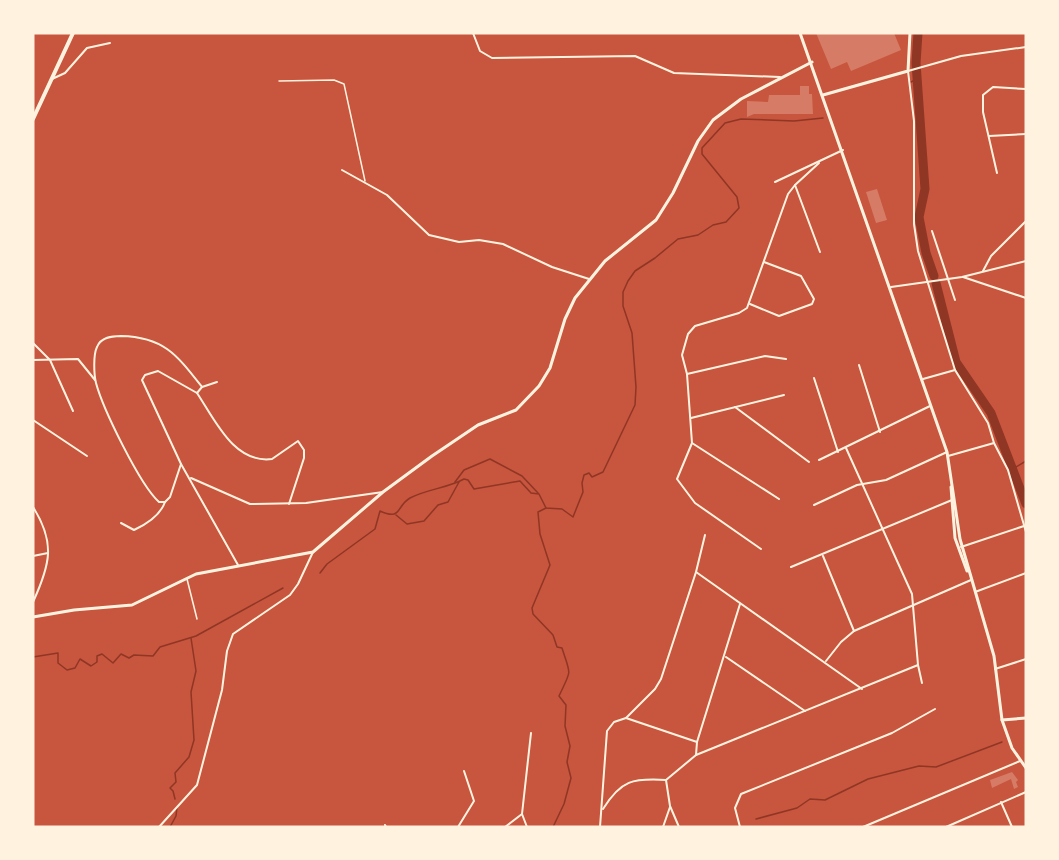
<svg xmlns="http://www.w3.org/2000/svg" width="1059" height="860" font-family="Roboto,sans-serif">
<rect width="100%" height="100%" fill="#c8553d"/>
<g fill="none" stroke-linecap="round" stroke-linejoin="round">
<!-- stream -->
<g stroke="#8f3625" stroke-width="1.5">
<polyline points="911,82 917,79"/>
<polyline points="1011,470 1026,461"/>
<polyline points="455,482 464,470 490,459 522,476 538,493"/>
<path d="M546 508 538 512 540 534 550 565 532 608 533 614 553 635 557 647 562 648C571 677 572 668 559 696L566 705 565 726 570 746 567 762 571 778 564 804 553 827"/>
<polyline points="396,515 407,524 424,521 438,505 448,502 459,482"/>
<path d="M320 573 327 564 375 529 380 511C402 521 396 506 410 498 427 489 448 488 464 479L468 480 474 489 520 481 531 493 539 494 546 508 562 509 573 517 583 492 582 483 584 475 589 473 592 477 603 472 635 405 636 387 632 333 623 306V292L628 281 635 271 655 258 678 239 698 235 713 225 726 222 739 208 737 197 702 154V148L725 123 741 119 794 121 823 118"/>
<polyline points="33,657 58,653 58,663 67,670 75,668 80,659 91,666 97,662 97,656 102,654 113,663 121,654 129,658 134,655 153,656 160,647 196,636 283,588"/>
<polyline points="175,799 173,791 170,788 176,782 175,773 189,757 194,740 191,692 196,671 191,638"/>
<polyline points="756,819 797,808 810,799 825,800 868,779 919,766 936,767 1002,742"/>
<polyline points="170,827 176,816 177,807"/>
</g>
<!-- river -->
<g stroke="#8f3625" stroke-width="9">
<polyline points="918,33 916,63 925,189 919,217 926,253 934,276"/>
<polyline points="936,283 956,362 991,413 1026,504"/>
</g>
</g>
<!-- building -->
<g fill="#d67c66">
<polygon points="816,33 894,33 901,50 851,71 847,62 831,69"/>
<polygon points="800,86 809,86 809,94 812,94 813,114 754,114 747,117 747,101 768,102 769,95 800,95"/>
<polygon points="877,189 887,220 876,223 866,192"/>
<polygon points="1012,772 1018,780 1016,782 1018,787 1014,789 1011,779 992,788 990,780"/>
</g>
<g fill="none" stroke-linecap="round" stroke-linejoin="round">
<!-- service -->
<g stroke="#fff3e0" stroke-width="1.5">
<polyline points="279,81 334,80 344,84 365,181"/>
<polyline points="187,579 197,619"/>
</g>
<!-- minor -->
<g stroke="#fff3e0" stroke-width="2">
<polyline points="473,33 480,51 492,58 635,56 674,73 780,77"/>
<polyline points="1026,47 961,56 908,71 914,121 914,224 918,251 955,370 988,423 994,443 1008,470 1026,532"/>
<polyline points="52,79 65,73 87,48 110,43"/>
<polyline points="989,136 1026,134"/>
<polyline points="342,170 387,195 429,235 459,242 479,240 503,244 552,267 589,279"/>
<polyline points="997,173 983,112 983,95 993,87 1026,89"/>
<polyline points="775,182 843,150"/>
<polyline points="795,185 819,163"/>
<polyline points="932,231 955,300"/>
<polyline points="983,271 991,256 1026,221"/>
<polyline points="963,277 1026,298"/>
<polyline points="891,287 962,277 1026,261"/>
<polyline points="750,304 779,316 812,304 814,299 801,276 764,262"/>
<polyline points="33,343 50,360 73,411"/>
<polyline points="33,360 78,359 95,380"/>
<polyline points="859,365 880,432"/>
<polyline points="687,374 765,356 786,359"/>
<polyline points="814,378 838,452"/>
<polyline points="923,379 955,370"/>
<polyline points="217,382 202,387 197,393 158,371 145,375 142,380 181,464 238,565"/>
<path d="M197 393C215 420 234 464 272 459L298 441 304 450V458L289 504"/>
<polyline points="735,407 809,462"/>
<polyline points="691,418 784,395"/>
<polyline points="33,420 87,456"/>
<polyline points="692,443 779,499"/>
<polyline points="846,448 912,594 918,665 922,683"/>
<polyline points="948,456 994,443"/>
<polyline points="819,460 930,406"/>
<path d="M181 464 170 497 165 502H159C140 485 103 409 96 383 94 375 93 355 97 347 101 337 112 336 121 336 164 337 177 355 202 387"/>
<polyline points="191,478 250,504 306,503 383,492"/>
<polyline points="814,505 857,485 886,480 947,452"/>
<path d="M33 507C56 543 50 565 33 602"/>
<path d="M121 523 134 530C147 524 160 516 165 502"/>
<polyline points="961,547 1024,526"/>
<polyline points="761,549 695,503 677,479 692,443 687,374 682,355 688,334 695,326 739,313 747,308 788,194 795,185 820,252"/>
<polyline points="33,556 48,553"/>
<polyline points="823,556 854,631"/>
<polyline points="791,567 952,500"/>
<polyline points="696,572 862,689"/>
<polyline points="975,592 1026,573"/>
<polyline points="726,657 805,711"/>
<polyline points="826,661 841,642 854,631 971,580"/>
<polyline points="995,669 1026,659"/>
<polyline points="626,718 655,689 661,679 696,572 705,535"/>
<polyline points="626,718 697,742"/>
<polyline points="696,755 697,742 740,604"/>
<polyline points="1001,802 1012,827"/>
<path d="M603 809C621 780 633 778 666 780"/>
<polyline points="522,814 527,827"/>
<polyline points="385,825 386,827"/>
<polyline points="159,827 197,785 222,690 227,651 233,634 290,595 298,584 313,552"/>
<polyline points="458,827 474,801 464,771"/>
<polyline points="505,827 522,814 531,733"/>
<polyline points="600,827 607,731 614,722 626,718"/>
<polyline points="663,827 670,807"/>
<polyline points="679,827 670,806 666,780 696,755 918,665"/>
<polyline points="740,827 735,808 741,794 892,733 935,709"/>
<polyline points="863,827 1020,761"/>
<polyline points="946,827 1026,792"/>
</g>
<!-- tertiary -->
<g stroke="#fff3e0" stroke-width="3">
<polyline points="823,95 908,71 910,33"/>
<polyline points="33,617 74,610 132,605 196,574 313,552 383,492 432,456 478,425 516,410 539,386 550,368 565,319 575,298 605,261 656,220 673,193 698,141 713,120 741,99 812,62"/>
<polyline points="1002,720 1026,718"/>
</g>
<!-- secondary -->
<g stroke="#fff3e0" stroke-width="3">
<polyline points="800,33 947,452 960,539 994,656 1002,720 1012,748 1026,768"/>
<polyline points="951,487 955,538 967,571"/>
</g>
<!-- trunk -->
<polyline stroke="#fff3e0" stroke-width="4" points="33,119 73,33"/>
</g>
<!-- border -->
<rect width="1059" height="860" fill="none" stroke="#fff3e0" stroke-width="69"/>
</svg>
